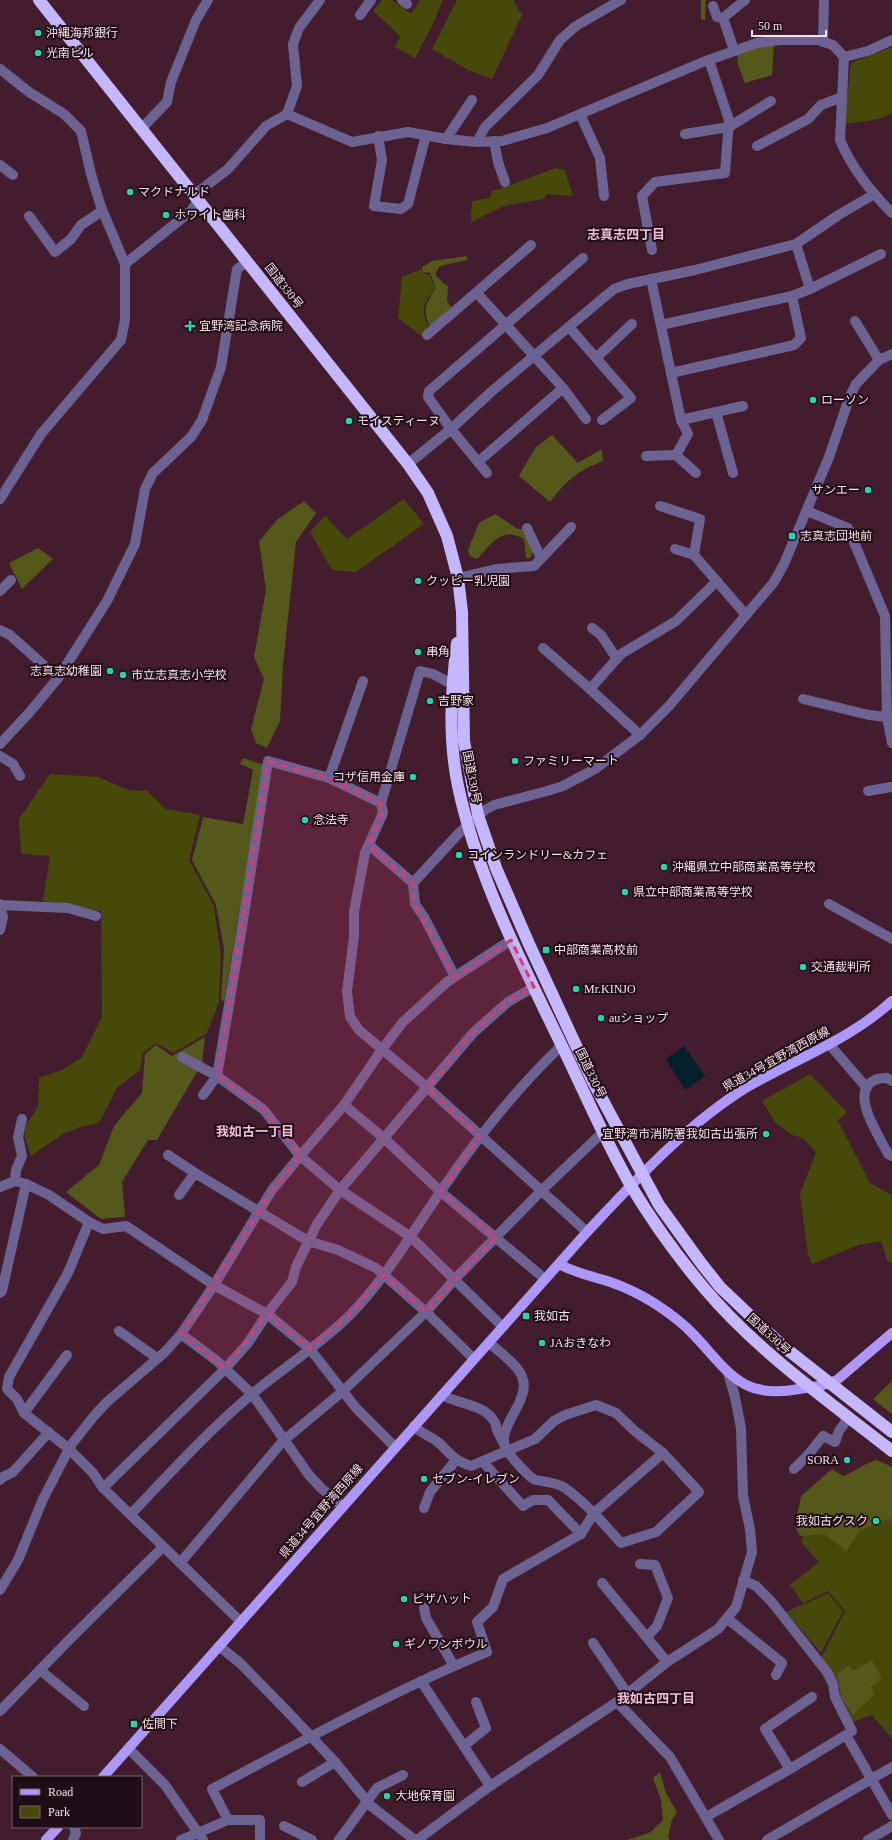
<svg xmlns="http://www.w3.org/2000/svg" width="892" height="1840" font-family="'Times New Roman','Noto Sans JP',serif">
<rect width="100%" height="100%" fill="#431d2e"/>
<!-- green -->
<g fill="#464909">
<polygon points="382,0 392,0 411,14 420,0 443,0 433,24 415,58 395,47 400,36 373,11"/>
<polygon points="457,0 513,0 522,15 492,79 468,70 432,49"/>
<polygon points="892,47 892,113 879,119 844,124 851,63"/>
<polygon points="556,168 565,170 573,196 547,194 543,199 504,206 471,222 472,201 490,198 491,192"/>
<path d="M422 269V272L429 275 436 288C423 305 420 308 429 328L421 336 398 318 402 277Z"/>
<polygon points="404,499 424,524 356,572 332,570 310,532 325,516 347,539"/>
<polygon points="50,774 98,777 128,790 147,791 166,809 200,815 189,860 214,906 221,955 219,1003 206,1034 173,1053 156,1043 143,1053 140,1070 117,1088 99,1123 80,1127 63,1134 31,1156 24,1135 27,1123 38,1107 39,1078 62,1070 82,1057 102,1017 101,911 43,901 50,856 21,854 19,819"/>
<polygon points="810,1074 847,1112 838,1121 870,1183 892,1195 892,1261 888,1263 881,1241 859,1245 812,1264 808,1255 800,1194 816,1152 803,1138 792,1135 775,1122 762,1101"/>
<polygon points="892,1472 892,1739 872,1715 851,1723 838,1681 821,1658 845,1611 828,1591 803,1603 790,1585 819,1562 801,1542 820,1491"/>
<polygon points="828,1593 843,1611 821,1653 786,1612"/>
</g>
<!-- forest -->
<g fill="#54581a">
<polygon points="701,0 706,0 705,20 701,19"/>
<polygon points="774,44 772,75 745,83 738,65 737,53"/>
<path d="M467 256V260L440 266 435 274 443 283 448 286 447 301 452 308 431 329C422 308 425 306 436 288L430 273 423 272 422 267 432 261Z"/>
<path d="M552 435 578 463 602 449 603 461C578 470 566 481 550 502L519 476 535 448Z"/>
<polygon points="304,501 316,513 296,542 283,665 280,721 267,748 256,743 251,729 264,679 254,657 266,590 259,541 278,519"/>
<path d="M495 514 518 529H522L536 546 530 558H526L524 539C501 526 493 543 477 559L470 556 468 550 479 523Z"/>
<polygon points="38,548 53,559 22,589 9,563"/>
<polygon points="243,758 264,765 224,1001 221,1000 224,949 216,905 192,860 203,817 243,824 253,770 240,764"/>
<polygon points="205,1037 202,1063 157,1140 148,1140 122,1182 125,1217 101,1219 66,1192 99,1165 114,1126 142,1093 145,1054 156,1045 172,1056"/>
<polygon points="892,1381 892,1414 873,1399"/>
<path d="M877 1460 892 1467V1522L888 1519 860 1530 846 1551 824 1534 800 1536 795 1526 801 1496 832 1469 843 1476C856 1471 865 1463 877 1460Z"/>
<polygon points="872,1660 882,1679 871,1686 874,1695 853,1715 841,1698 837,1674 848,1666 853,1671"/>
<polygon points="660,1772 666,1793 677,1812 672,1820 668,1837 670,1840 628,1840 651,1832 663,1820 661,1800 653,1778"/>
</g>
<!-- water -->
<polygon fill="#04202d" points="684,1046 705,1076 685,1090 666,1059"/>
<g fill="none" stroke-linecap="round" stroke-linejoin="round">
<!-- minor -->
<g stroke="#6c6392" stroke-width="10">
<polyline points="402,0 407,4"/>
<polyline points="713,6 717,17 723,18 734,50"/>
<polyline points="360,15 371,0"/>
<polyline points="723,18 745,0"/>
<polyline points="823,42 824,0"/>
<polyline points="844,57 868,51 892,40"/>
<polyline points="0,69 29,92 64,114 81,131 91,174 101,207 125,264 125,320 121,340 41,434 0,499"/>
<path d="M287 114 352 142 408 132 446 139 477 142 502 141 547 128 703 62 757 43 780 40H818L833 45 844 57 840 140C852 169 871 192 892 213"/>
<polyline points="580,114 600,158 604,196"/>
<polyline points="141,129 167,102 171,82 196,20 208,0"/>
<polyline points="685,134 729,127 771,101"/>
<polyline points="378,136 382,160 374,206 401,209 408,204 426,135"/>
<polyline points="446,139 472,100"/>
<polyline points="494,141 498,162 505,182"/>
<polyline points="477,142 485,127 538,75 560,40 576,26 621,0"/>
<polyline points="757,146 808,119 821,105 842,97"/>
<polyline points="0,165 13,175"/>
<polyline points="194,195 228,169 266,126 287,114 297,86 293,44 299,28 320,0"/>
<polyline points="29,216 55,252 71,239 81,225 102,211"/>
<polyline points="796,244 810,289 881,254"/>
<polyline points="652,250 642,196 655,182 725,173 729,120 709,60"/>
<polyline points="125,264 191,211 198,200"/>
<polyline points="651,279 681,420 743,406"/>
<polyline points="477,293 563,388"/>
<polyline points="792,296 810,289"/>
<polyline points="855,321 879,360"/>
<polyline points="661,325 792,296 801,338 794,345 671,373"/>
<polyline points="569,327 631,398 602,420"/>
<polyline points="427,335 531,245"/>
<polyline points="597,357 632,324"/>
<polyline points="716,412 733,473"/>
<polyline points="681,420 688,434 676,455 696,473"/>
<polyline points="646,456 676,455"/>
<polyline points="478,462 563,388 586,419"/>
<polyline points="408,464 451,429 491,392 614,289 628,284 695,270 796,244 840,214 873,195"/>
<polyline points="487,473 451,429 428,397 429,391 583,258"/>
<polyline points="660,506 700,519 694,555 746,615"/>
<polyline points="807,511 848,528 885,616 887,717 892,743"/>
<polyline points="527,528 541,558"/>
<polyline points="675,549 694,555"/>
<polyline points="458,578 496,569 534,566 571,527"/>
<polyline points="0,591 11,580"/>
<polyline points="592,628 601,635 617,659"/>
<polyline points="0,630 10,635 58,678"/>
<polyline points="543,648 590,689"/>
<polyline points="363,681 329,778 381,803"/>
<polyline points="458,684 452,684 433,674 420,671 381,803 383,813 365,853 354,912 354,937 347,991 350,1017 359,1030 428,1088 587,1232"/>
<polyline points="803,699 869,715 887,717"/>
<polyline points="640,735 590,689 621,654 676,621 717,581"/>
<polyline points="0,744 29,713 58,678 107,601 135,544 145,489 153,473 191,437 202,420 221,367 237,269 247,262"/>
<polyline points="0,756 13,764 20,776"/>
<polyline points="868,791 892,787"/>
<polyline points="369,845 413,883 415,904 424,917 455,977"/>
<polyline points="413,883 460,832 485,810 494,805 547,791 563,786 595,769 640,735 669,706 774,582 784,564 829,457 850,396 856,384 879,360 892,354"/>
<polyline points="0,904 3,917 0,930"/>
<polyline points="829,904 892,939"/>
<polyline points="0,905 68,908 96,916"/>
<polyline points="829,1044 866,1087"/>
<polyline points="182,1057 217,1076 264,1110 300,1156 340,1190 411,1237 503,1327"/>
<path d="M892 1081 887 1078C884 1078 878 1078 875 1080 848 1092 880 1137 888 1154L892 1156"/>
<polyline points="203,1095 217,1076 242,927 268,761 329,778"/>
<polyline points="344,1105 385,1139 441,1192 545,1279"/>
<polyline points="168,1155 195,1173"/>
<polyline points="15,1181 16,1170 22,1156 18,1137 22,1119"/>
<polyline points="0,1187 15,1181 26,1184 49,1195 89,1222 103,1229 126,1226 214,1285 267,1314 310,1349 356,1408 395,1447"/>
<polyline points="179,1195 195,1173 308,1241 338,1250 376,1268 426,1312 474,1359"/>
<polyline points="89,1222 68,1273 9,1377 7,1389 17,1399 24,1413 69,1449 93,1473 103,1488 241,1622"/>
<polyline points="0,1293 2,1291 26,1184"/>
<polyline points="119,1331 157,1358"/>
<polyline points="181,1334 217,1361 252,1394 309,1475 321,1488 343,1507"/>
<path d="M489 1343C498 1350 508 1358 516 1367 541 1395 497 1421 505 1446 507 1453 529 1478 536 1480 544 1482 557 1482 565 1488 586 1503 604 1524 621 1543L656 1532 699 1492 663 1453"/>
<path d="M442 1395C458 1404 484 1404 494 1421 496 1423 496 1427 497 1430 499 1435 502 1440 504 1444"/>
<polyline points="24,1413 67,1355"/>
<path d="M414 1426C422 1434 430 1436 438 1442 451 1454 453 1460 471 1466L535 1439 554 1421 565 1415 596 1405 616 1413 636 1432 663 1453 594 1513 581 1534 548 1500H533L523 1506 483 1462"/>
<polyline points="794,1469 808,1455 823,1436 835,1442 839,1431 849,1417"/>
<polyline points="0,1480 3,1477 13,1472 49,1432"/>
<polyline points="103,1488 225,1369 248,1343 267,1314 292,1282 296,1267 317,1224 340,1190 473,1033 508,1002 534,987"/>
<polyline points="424,1508 430,1492 456,1460"/>
<path d="M131 1514C170 1473 209 1430 252 1394 284 1367 320 1345 350 1315 386 1278 412 1233 441 1191 477 1138 516 1089 562 1045"/>
<polyline points="180,1563 283,1441 343,1391 426,1312 454,1280 541,1191 604,1131"/>
<polyline points="640,1564 655,1565 668,1598 657,1626 647,1637"/>
<polyline points="743,1580 756,1586 771,1601 827,1672 833,1684 835,1697 852,1731"/>
<polyline points="602,1583 667,1662"/>
<polyline points="0,1590 18,1560 43,1499 71,1445 94,1416 107,1402 165,1352 181,1334 214,1285 272,1190 300,1156 344,1105 383,1048 403,1022 447,982 511,940"/>
<polyline points="424,1608 426,1618 454,1666"/>
<polyline points="728,1619 782,1663 776,1675"/>
<polyline points="593,1643 627,1693"/>
<polyline points="219,1646 240,1663 286,1710 335,1762 371,1806 415,1840"/>
<polyline points="40,1670 84,1706"/>
<polyline points="421,1681 490,1786"/>
<polyline points="617,1702 670,1757 719,1840"/>
<polyline points="0,1711 72,1637 163,1547"/>
<polyline points="464,1746 486,1728 476,1702"/>
<polyline points="0,1749 33,1777"/>
<polyline points="129,1749 165,1785 203,1840"/>
<polyline points="790,1769 765,1729 812,1697"/>
<polyline points="302,1782 335,1762"/>
<polyline points="706,1817 790,1769 846,1735 892,1815"/>
<polyline points="228,1820 260,1820 260,1840"/>
<polyline points="284,1826 312,1840"/>
<polyline points="73,1840 76,1833 74,1827"/>
<path d="M181 1840 228 1820 212 1789C303 1741 393 1691 487 1652L477 1622 493 1607 503 1579 581 1534"/>
<polyline points="339,1840 377,1788 403,1775"/>
<polyline points="417,1840 490,1786 617,1702 667,1662 718,1629 736,1607 752,1552 750,1529 743,1496 741,1428 735,1397 728,1373"/>
<polyline points="767,1840 892,1767"/>
<polyline points="868,1840 892,1826"/>
</g>
<!-- major -->
<g stroke="#ad98f9" stroke-width="10">
<path d="M559 1264C575 1273 595 1277 613 1283 627 1288 641 1295 654 1303 668 1312 682 1322 694 1335 729 1372 741 1400 799 1389 812 1387 826 1386 837 1380L892 1333"/>
<path d="M103 1777 587 1232C634 1182 685 1126 744 1089 793 1060 850 1040 892 1001"/>
<polyline points="46,1840 58,1827"/>
</g>
<!-- highway -->
<g stroke="#c4b7fd" stroke-width="12">
<polyline points="39,0 408,464 428,493 447,536 458,578 462,612 464,741 478,815 496,868 529,944 592,1080 659,1205 701,1263 720,1287 762,1327 784,1347 892,1432"/>
<path d="M457 643C451 691 448 738 458 786 477 876 521 961 561 1044 584 1091 605 1141 631 1186 652 1221 677 1256 704 1288 758 1352 826 1399 892 1451"/>
</g>
</g>
<!-- marked area -->
<path fill="#cd4078" fill-opacity="0.2" stroke="#cd4078" stroke-width="3" stroke-dasharray="8 5" stroke-linejoin="round" d="M268 761 329 778 381 803 383 813 369 845 413 883 415 904 455 977 511 940 534 987 508 1002 473 1033 428 1088 480 1136 441 1192 496 1237 426 1312 384 1275 350 1315 310 1349 267 1314 225 1369 181 1334 272 1190 300 1156 264 1110 217 1076Z"/>
<!-- markers -->
<g fill="#25d5ae" stroke="#1f0e15" stroke-width="1.5">
<circle cx="38" cy="33" r="4"/>
<circle cx="38" cy="53" r="4"/>
<circle cx="130" cy="192" r="4"/>
<circle cx="166" cy="215" r="4"/>
<path d="M188 320h4v4h4v4h-4v4h-4v-4h-4v-4h4z"/>
<circle cx="813" cy="400" r="4"/>
<circle cx="349" cy="421" r="4"/>
<circle cx="868" cy="490" r="4"/>
<rect x="788" y="532" width="8" height="8" rx="2"/>
<circle cx="418" cy="581" r="4"/>
<circle cx="418" cy="652" r="4"/>
<circle cx="110" cy="671" r="4"/>
<circle cx="123" cy="675" r="4"/>
<circle cx="430" cy="701" r="4"/>
<circle cx="515" cy="761" r="4"/>
<circle cx="413" cy="777" r="4"/>
<circle cx="305" cy="820" r="4"/>
<circle cx="459" cy="855" r="4"/>
<circle cx="664" cy="867" r="4"/>
<circle cx="625" cy="892" r="4"/>
<rect x="542" y="946" width="8" height="8" rx="2"/>
<circle cx="803" cy="967" r="4"/>
<circle cx="576" cy="989" r="4"/>
<circle cx="601" cy="1018" r="4"/>
<circle cx="766" cy="1134" r="4"/>
<rect x="522" y="1312" width="8" height="8" rx="2"/>
<circle cx="542" cy="1343" r="4"/>
<circle cx="847" cy="1460" r="4"/>
<circle cx="424" cy="1479" r="4"/>
<circle cx="876" cy="1521" r="4"/>
<circle cx="404" cy="1599" r="4"/>
<circle cx="396" cy="1644" r="4"/>
<rect x="130" y="1720" width="8" height="8" rx="2"/>
<circle cx="387" cy="1796" r="4"/>
</g>
<g text-anchor="middle" dominant-baseline="central" stroke-width="4" stroke-linejoin="round" paint-order="stroke">
<!-- poi labels -->
<g font-size="12" fill="#fbe0ea" stroke="#1f0e15" text-anchor="start">
<text x="46" y="33">沖縄海邦銀行</text>
<text x="46" y="53">光南ビル</text>
<text x="138" y="192">マクドナルド</text>
<text x="174" y="215">ホワイト歯科</text>
<text x="199" y="326">宜野湾記念病院</text>
<text x="821" y="400">ローソン</text>
<text x="357" y="421">モイスティーヌ</text>
<text x="860" y="490" text-anchor="end">サンエー</text>
<text x="800" y="536">志真志団地前</text>
<text x="426" y="581">クッピー乳児園</text>
<text x="426" y="652">串角</text>
<text x="102" y="671" text-anchor="end">志真志幼稚園</text>
<text x="131" y="675">市立志真志小学校</text>
<text x="438" y="701">吉野家</text>
<text x="523" y="761">ファミリーマート</text>
<text x="405" y="777" text-anchor="end">コザ信用金庫</text>
<text x="313" y="820">念法寺</text>
<text x="467" y="855">コインランドリー&amp;カフェ</text>
<text x="672" y="867">沖縄県立中部商業高等学校</text>
<text x="633" y="892">県立中部商業高等学校</text>
<text x="554" y="950">中部商業高校前</text>
<text x="811" y="967">交通裁判所</text>
<text x="584" y="989">Mr.KINJO</text>
<text x="609" y="1018">auショップ</text>
<text x="758" y="1134" text-anchor="end">宜野湾市消防署我如古出張所</text>
<text x="534" y="1316">我如古</text>
<text x="550" y="1343">JAおきなわ</text>
<text x="839" y="1460" text-anchor="end">SORA</text>
<text x="432" y="1479">セブン-イレブン</text>
<text x="868" y="1521" text-anchor="end">我如古グスク</text>
<text x="412" y="1599">ピザハット</text>
<text x="404" y="1644">ギノワンボウル</text>
<text x="142" y="1724">佐間下</text>
<text x="395" y="1796">大地保育園</text>
</g>
<!-- street labels -->
<g font-size="12" fill="#fbe0ea" stroke="#1f0e15">
<text transform="translate(284 286) rotate(52)">国道330号</text>
<text transform="translate(472 777) rotate(79)">国道330号</text>
<text transform="translate(776 1059) rotate(-29)">県道34号宜野湾西原線</text>
<text transform="translate(591 1073) rotate(64)">国道330号</text>
<text transform="translate(769 1334) rotate(42)">国道330号</text>
<text transform="translate(321 1511) rotate(-49)">県道34号宜野湾西原線</text>
</g>
<!-- neighbourhood labels -->
<g font-size="13" font-weight="bold" fill="#f1bed2" stroke="#1f0e15">
<text x="626" y="234">志真志四丁目</text>
<text x="255" y="1131">我如古一丁目</text>
<text x="656" y="1698">我如古四丁目</text>
</g>
</g>
<!-- legend -->
<rect x="12" y="1776" width="130" height="52" fill="#1f0e15" stroke="#77626a"/>
<rect x="20" y="1789" width="20" height="6" fill="#ad98f9" stroke="#77626a"/>
<text x="48" y="1796" font-size="12" fill="#fbe0ea">Road</text>
<rect x="20" y="1806" width="20" height="12" fill="#464909" stroke="#77626a"/>
<text x="48" y="1816" font-size="12" fill="#fbe0ea">Park</text>
<!-- scale -->
<path d="M752 30v6h74v-6" fill="none" stroke="#fbe0ea" stroke-width="2"/>
<text x="758" y="30" font-size="12" fill="#fbe0ea" stroke="#1f0e15" stroke-width="3" paint-order="stroke">50 m</text>
</svg>
